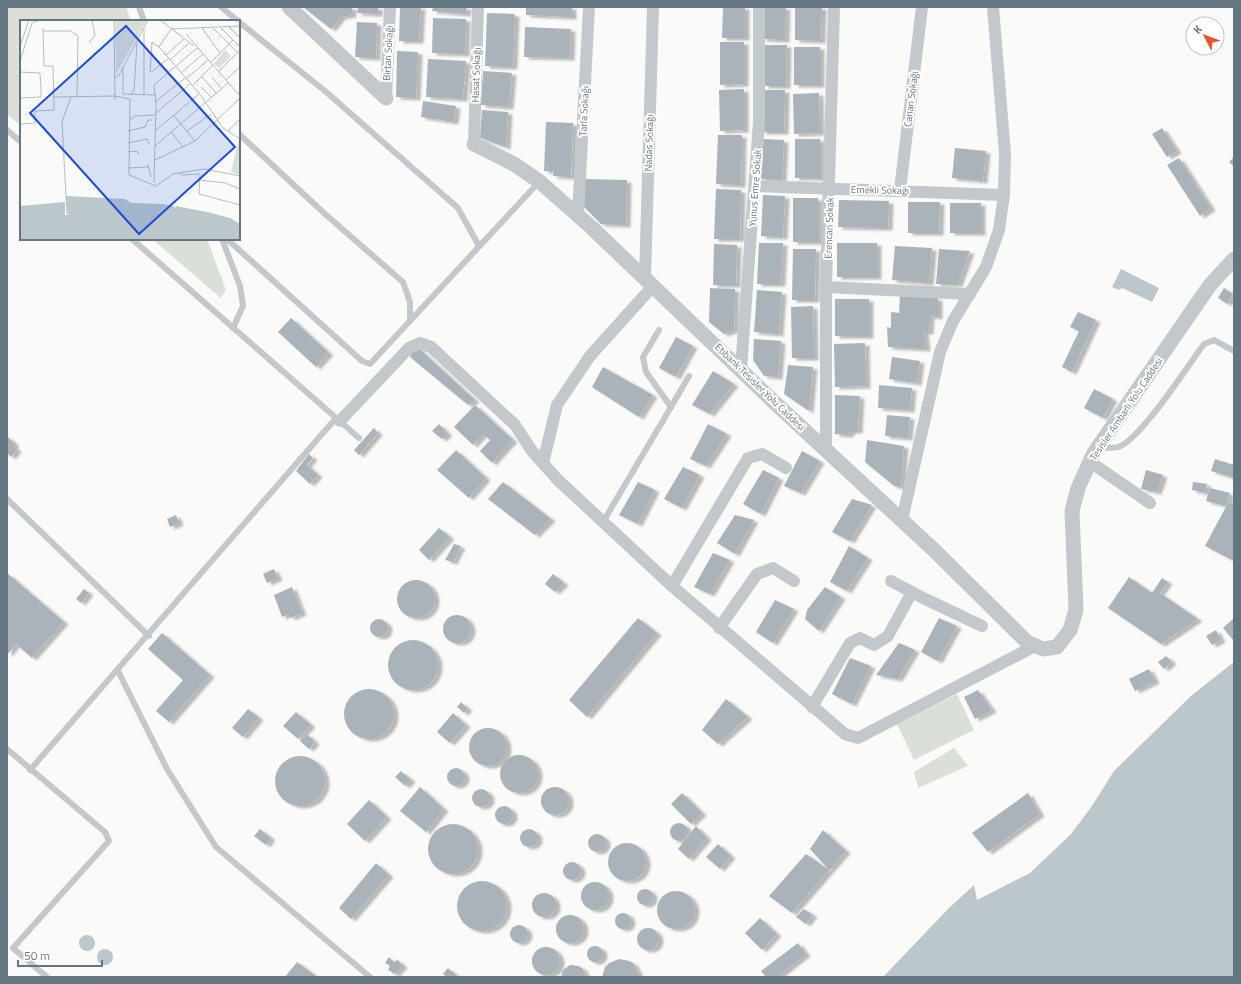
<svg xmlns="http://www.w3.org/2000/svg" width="1241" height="984" font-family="'Titillium Web',sans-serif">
<defs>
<filter id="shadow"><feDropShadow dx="4.5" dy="2.5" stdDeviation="1" flood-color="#0004"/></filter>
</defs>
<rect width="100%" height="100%" fill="#fafaf8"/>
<!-- green -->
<g fill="#dadfd7">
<polygon points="7,7 126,7 131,21 21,21 21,126 7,114"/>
<polygon points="152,239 207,239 226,290 221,298"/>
<polygon points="957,694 974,730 914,760 897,724"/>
<polygon points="954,748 968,766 918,788 914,772"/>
</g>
<!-- water -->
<g fill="#bbc7cb">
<polygon points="1121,269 1159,288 1152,302 1122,288 1119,290 1112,287"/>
<polygon points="1234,662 1234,977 883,977 949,908 974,885 977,900 1030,873 1071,834 1092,806 1114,771 1192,695"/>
<circle cx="87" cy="943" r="8"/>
<circle cx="105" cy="957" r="8"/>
</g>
<!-- building -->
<g fill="#aab3b9" filter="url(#shadow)">
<polygon points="303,7 352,7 352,15 341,17 331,29"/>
<polygon points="358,7 378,7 378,14 357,13"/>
<polygon points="400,7 421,7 419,41 399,41"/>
<polygon points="433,7 467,7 466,14 432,11"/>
<polygon points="526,7 572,7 572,17 526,15"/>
<polygon points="723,7 745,7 745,38 722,38"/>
<polygon points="763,7 786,7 785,40 762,39"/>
<polygon points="795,7 822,7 821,41 795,40"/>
<polygon points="487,13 515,14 513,67 485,66"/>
<polygon points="433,18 466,19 465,54 432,53"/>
<polygon points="357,22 377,23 376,58 355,57"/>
<polygon points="525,27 571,29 570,58 524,57"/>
<polygon points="720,42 744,42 744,84 720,85"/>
<polygon points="764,45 787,45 786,86 764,86"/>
<rect x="794" y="47" width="26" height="38"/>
<polygon points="397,51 418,52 416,98 396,97"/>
<polygon points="428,59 466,61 463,99 426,97"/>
<polygon points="483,71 512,73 509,107 481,105"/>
<polygon points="744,89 744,130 720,131 719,90"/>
<polygon points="763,90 785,90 784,132 762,132"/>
<polygon points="819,93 820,133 794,134 793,94"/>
<polygon points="423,101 456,106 454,122 421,117"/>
<polygon points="482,110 508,112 506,147 480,138"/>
<polygon points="546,122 573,123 571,177 553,176 554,171 544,171"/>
<polygon points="1162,128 1177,151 1167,157 1152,134"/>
<polygon points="718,135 742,135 741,185 716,184"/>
<polygon points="763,139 784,140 782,180 760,179"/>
<rect x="795" y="139" width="25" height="39"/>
<polygon points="955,148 986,151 983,181 952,178"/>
<polygon points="1234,157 1234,167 1229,162"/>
<polygon points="1179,158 1211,208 1200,216 1167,165"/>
<polygon points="585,179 627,180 626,225 601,224 584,207"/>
<polygon points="716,189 741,190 740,239 714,239"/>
<polygon points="763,195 785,196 783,237 761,236"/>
<rect x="793" y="198" width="25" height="44"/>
<polygon points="839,200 889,201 888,228 838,227"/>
<polygon points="908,202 940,202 939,233 908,233"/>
<rect x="950" y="203" width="31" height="30"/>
<polygon points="759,243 783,243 781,284 757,284"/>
<rect x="837" y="243" width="40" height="34"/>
<polygon points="714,244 737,245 736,285 713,285"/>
<polygon points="895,246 932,248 929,283 892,280"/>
<polygon points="793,249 816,249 815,300 792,300"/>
<polygon points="939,249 970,251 958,284 936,284"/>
<polygon points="710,288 735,289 734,330 724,334 709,322"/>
<polygon points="1224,288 1233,294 1227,304 1218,298"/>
<polygon points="757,290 782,292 779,334 754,332"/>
<polygon points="900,295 938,298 938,317 930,316 929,332 924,332 926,349 888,347 887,327 891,328 891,312 899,313"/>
<rect x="835" y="299" width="34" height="37"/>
<polygon points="813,306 814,358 792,358 791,307"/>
<polygon points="1078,312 1096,320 1072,372 1062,367 1079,331 1070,327"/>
<polygon points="291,318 329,353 316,367 278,332"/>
<polygon points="676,337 693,346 676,377 659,368"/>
<polygon points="754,339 781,341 778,377 764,376 753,360"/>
<polygon points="865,343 866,386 835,387 834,344"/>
<polygon points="415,345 475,400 468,405 410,357"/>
<polygon points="892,357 920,361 917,383 889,379"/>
<polygon points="788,365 813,367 809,411 784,394"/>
<polygon points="603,367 653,395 639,417 592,387"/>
<polygon points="713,371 734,384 710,414 692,405"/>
<polygon points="879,385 912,388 910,410 878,408"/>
<polygon points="1094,389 1113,399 1103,418 1084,408"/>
<polygon points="835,395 860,396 858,431 851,431 848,435 835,434"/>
<polygon points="475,405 513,440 492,463 480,451 490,440 483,434 473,445 454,427"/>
<polygon points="887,415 910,417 908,438 885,436"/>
<polygon points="439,424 448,434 442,439 432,431"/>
<polygon points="708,424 727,434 706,466 690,459"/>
<polygon points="374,428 378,433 359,455 354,450"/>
<polygon points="7,436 15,444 13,446 17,450 11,457 7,453"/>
<polygon points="867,440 904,446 901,487 894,486 865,462"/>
<polygon points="456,450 486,478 469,498 437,470"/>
<polygon points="802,451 820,461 801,493 784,486"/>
<polygon points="309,454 313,458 307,465 318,475 310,484 296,471"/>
<polygon points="1215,459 1234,465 1234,478 1211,471"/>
<polygon points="683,467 700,475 682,508 664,499"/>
<polygon points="763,470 779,478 761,514 743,504"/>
<polygon points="1146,470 1163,475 1157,492 1141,489"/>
<polygon points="503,482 551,519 535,535 488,499"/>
<polygon points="638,482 655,490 638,524 619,515"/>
<polygon points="1193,482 1207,484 1205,493 1192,490"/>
<polygon points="1210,488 1230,493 1226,506 1206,501"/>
<polygon points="852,499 872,505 850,541 832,532"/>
<polygon points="1229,501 1234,504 1234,561 1205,546"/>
<polygon points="176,515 179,523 170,527 167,519"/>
<polygon points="735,515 754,520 735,554 717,543"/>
<polygon points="439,528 450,537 429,560 419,550"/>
<polygon points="454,544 461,546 453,562 445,560"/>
<polygon points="849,546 868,558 847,591 830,582"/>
<polygon points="713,553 730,560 710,594 694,587"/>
<polygon points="274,569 278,578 267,583 263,574"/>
<polygon points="7,573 64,622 32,658 16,644 7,655"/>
<polygon points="553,574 564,583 555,592 545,584"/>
<polygon points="1129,577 1152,593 1162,578 1168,582 1160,593 1198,619 1161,644 1108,608"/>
<circle cx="416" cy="599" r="19"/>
<polygon points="292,587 302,613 290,618 289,614 282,617 274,595"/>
<polygon points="825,587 841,597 819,631 805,619 807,610"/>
<polygon points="84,589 89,593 81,603 76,599"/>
<polygon points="775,600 794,609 773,643 756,632"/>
<circle cx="457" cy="629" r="14"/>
<polygon points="638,618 657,633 587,717 569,700"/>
<polygon points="939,618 957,626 938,661 921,652"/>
<polygon points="1234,618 1234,641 1223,628"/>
<circle cx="379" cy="628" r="9"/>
<polygon points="1216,630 1221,640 1212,645 1206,636"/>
<polygon points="162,633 210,675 169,722 156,711 183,680 148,649"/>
<circle cx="413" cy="665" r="25"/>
<polygon points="899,643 915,650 898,679 876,675"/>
<polygon points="1166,656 1172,662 1164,669 1158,662"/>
<polygon points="850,658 871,666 852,704 832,694"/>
<polygon points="1149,669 1155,681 1135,691 1129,679"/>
<circle cx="369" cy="714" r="25"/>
<polygon points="978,690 992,710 975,719 964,697"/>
<polygon points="726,699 748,717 718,744 702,730"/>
<polygon points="461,702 468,709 464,713 457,707"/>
<polygon points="248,709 259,718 243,737 232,728"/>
<polygon points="296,712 311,725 298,739 283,726"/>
<polygon points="453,713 466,725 450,743 437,732"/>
<circle cx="488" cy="747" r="19"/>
<polygon points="307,734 315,742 309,749 300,741"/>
<circle cx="519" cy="774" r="19"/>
<circle cx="300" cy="781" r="25"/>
<circle cx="456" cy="777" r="9"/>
<polygon points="401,771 411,780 405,786 395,777"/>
<polygon points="420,787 444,809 426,832 400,811"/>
<circle cx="555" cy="801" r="14"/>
<circle cx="481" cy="798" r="9"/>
<polygon points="682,793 702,813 691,824 671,804"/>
<polygon points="1028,793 1040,814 988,852 972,833"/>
<polygon points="369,800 387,817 365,841 347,824"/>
<circle cx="504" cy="815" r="9"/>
<circle cx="679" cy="832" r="9"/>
<circle cx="453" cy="849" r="25"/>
<polygon points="696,826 707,838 689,859 678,849"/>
<polygon points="260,829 271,838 266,845 254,836"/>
<circle cx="529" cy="838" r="9"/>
<polygon points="823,830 846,851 792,913 769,896 806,854 829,870 810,849"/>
<circle cx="597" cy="843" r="9"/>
<circle cx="627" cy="862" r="19"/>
<polygon points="718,844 731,856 720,869 706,857"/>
<circle cx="572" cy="871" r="9"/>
<polygon points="376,863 389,875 351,919 339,908"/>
<circle cx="482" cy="906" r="25"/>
<circle cx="595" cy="896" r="14"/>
<circle cx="645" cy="897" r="8"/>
<circle cx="676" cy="910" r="19"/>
<circle cx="544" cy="905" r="12"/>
<polygon points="804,909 813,915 806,924 796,917"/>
<circle cx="623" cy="921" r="8"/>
<circle cx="570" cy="929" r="14"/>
<polygon points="760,918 777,934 762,950 745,933"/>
<circle cx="519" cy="934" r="9"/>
<circle cx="648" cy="939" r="11"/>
<polygon points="798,943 806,954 777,977 766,977 761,971"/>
<circle cx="595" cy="954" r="8"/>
<circle cx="546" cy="961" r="14"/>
<polygon points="389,957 394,962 398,960 403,966 395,974 388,970 390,966 385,963"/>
<polygon points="619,959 629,961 634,964 640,977 602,977 605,967 609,963"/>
<polygon points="297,962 317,977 285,977"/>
<polygon points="570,965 579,966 583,969 586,977 561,977 563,970"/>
<polygon points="448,968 458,977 447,977 443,974"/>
</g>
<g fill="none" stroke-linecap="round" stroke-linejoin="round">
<!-- service -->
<g stroke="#c3c8cc" stroke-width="6">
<polyline points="139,7 144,21"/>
<polyline points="221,7 238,21"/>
<polyline points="239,22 325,91 458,208 479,246"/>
<polyline points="7,130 21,142"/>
<polyline points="239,134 325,214 403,282 410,302 410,320"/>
<polyline points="132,239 359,438"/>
<polyline points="222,239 240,286 243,306 233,328"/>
<polyline points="227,239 362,361 370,364 539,182"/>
<polyline points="671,407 689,376"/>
<path d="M1099 447C1105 447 1113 449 1118 447 1139 442 1189 364 1204 344L1214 340 1234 351"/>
<polyline points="7,499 149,636"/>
<polyline points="603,522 671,407 646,372 643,357 659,330"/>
<polyline points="118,671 167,769 216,847 370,977"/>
<polyline points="7,749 105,832 109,841 13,948 47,977"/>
<polyline points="30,770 336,418"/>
</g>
<!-- minor -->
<g stroke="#c3c8cc" stroke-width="12">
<polyline points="386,98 390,7"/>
<polyline points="474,144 478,7"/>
<polyline points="755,186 1004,195"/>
<polyline points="900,190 922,7"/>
<polyline points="578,215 589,7"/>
<polyline points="645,278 653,7"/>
<polyline points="826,287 970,294"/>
<polyline points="741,369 759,122 759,7"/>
<polyline points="340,421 409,348 420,343 431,347 515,425 532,451 558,480 672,586 845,734 858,738 1035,646"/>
<polyline points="826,450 826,287 834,7"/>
<polyline points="1090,462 1150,503"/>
<polyline points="543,463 557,405 590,356 653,286"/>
<polyline points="902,520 940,352 953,321 986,267 999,230 1004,195 1005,154 993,7"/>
<polyline points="891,581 921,597 982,626"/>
<polyline points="672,586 748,458 762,454 786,468"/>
<polyline points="719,628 757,574 773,568 794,581"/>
<polyline points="812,707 850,643 860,638 874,645 888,636 912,592"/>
</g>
<!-- tertiary -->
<g stroke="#c3c8cc" stroke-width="15">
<polyline points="289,7 386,98"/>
<polyline points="474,144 514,164 540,182 591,227 774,402 935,551 1027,642 1043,649 1057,647 1070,630 1076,610 1072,511 1078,488 1094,453 1210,285 1234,259"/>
</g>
</g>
<g text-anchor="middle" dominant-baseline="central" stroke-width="4" stroke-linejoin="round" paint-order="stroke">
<!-- street labels -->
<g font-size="10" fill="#657683" stroke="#fff">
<text transform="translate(388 53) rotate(-87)">Birtan Sokağı</text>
<text transform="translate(476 75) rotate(-88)">Hasat Sokağı</text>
<text transform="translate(911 99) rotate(-83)">Canan Sokağı</text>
<text transform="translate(584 111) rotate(-87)">Tarla Sokağı</text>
<text transform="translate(649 143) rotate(-88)">Nadas Sokağı</text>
<text transform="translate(755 188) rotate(-86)">Yunus Emre Sokak</text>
<text transform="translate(880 190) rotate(1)">Emekli Sokağı</text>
<text transform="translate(829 228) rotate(-88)">Erencan Sokak</text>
<text transform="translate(760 387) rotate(44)">Etibank Tesisler Yolu Caddesi</text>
<text transform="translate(1126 409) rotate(-56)">Tesisler Ambarlı Yolu Caddesi</text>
</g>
</g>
<!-- overview -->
<g transform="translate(20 20)">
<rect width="220" height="220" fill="#fafaf8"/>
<path d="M95 0H127L96 54ZM205 30 211 36 199 48 194 44ZM219 119H220V155L211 152Z" fill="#dadfd7"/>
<path d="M46 176 105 179 111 183 143 184 154 186 155 188 156 186 187 192 210 198 220 204V220H0V186L45 182V195H48Z" fill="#bbc7cb"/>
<path fill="none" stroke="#b5bdc2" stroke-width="1" d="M94 0 95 80M140 0 173 25M209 7 220 18M182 8 200 33M193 8 220 35M201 8 220 27M124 9V75M151 9 220 6M23 11H51L58 16 57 77M166 14 220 76M69 23 75 15 72 0M0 26 9 0M139 27 151 9M146 35 164 19M150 40 169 23M0 41 12 3 20 0M191 42 213 20M103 48V74L136 75M0 52 20 53 21 68V77L0 78M130 52 132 22 139 27 179 73 203 108 220 119M131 52 149 38M198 52 217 33M161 53 183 34M182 57 197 74M192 57 202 69M95 58 99 55 128 0M166 59 188 40M206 60 220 47M172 66 193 45M181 67 192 78M111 74 114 70 117 23M95 76 110 79 109 155 136 166 153 154 184 149 220 156M34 77 95 76M136 81 165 58M136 93 170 64M154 96 175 121M109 100 115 96 135 95M0 104 15 103V91L34 90 33 46H24L23 8M108 111 125 107 128 100H132M135 111 179 74M167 111 191 94M151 112 163 127M207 112 220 99M108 123 127 119 129 124M135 126 208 63M108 132 117 131 119 135M135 140 175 121 220 78M128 144 131 157M108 148 128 147M159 153 162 155 180 154 179 174 220 185M180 160 205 163 220 169M134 163 136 84 134 65 177 28M47 194 42 102 51 77"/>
<path fill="#1d4ed8" fill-opacity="0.15" stroke="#1d4ed8" stroke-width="2" d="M106 6 215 127 119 214 10 93Z"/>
<rect width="220" height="220" fill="none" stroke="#657683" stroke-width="2"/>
</g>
<!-- border -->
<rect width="1241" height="984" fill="none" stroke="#657683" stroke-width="16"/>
<!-- north arrow -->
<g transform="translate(1205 36) rotate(312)"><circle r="19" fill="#ffffff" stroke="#c1c8cd"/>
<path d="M0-3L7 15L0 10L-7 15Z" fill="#e4572e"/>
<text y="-6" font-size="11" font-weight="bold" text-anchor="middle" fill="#657683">K</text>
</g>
<!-- scale -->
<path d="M18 960v6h84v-6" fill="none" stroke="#657683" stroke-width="2"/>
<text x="24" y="960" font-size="12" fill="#657683" stroke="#ffffff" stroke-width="3" paint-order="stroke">50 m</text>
</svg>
